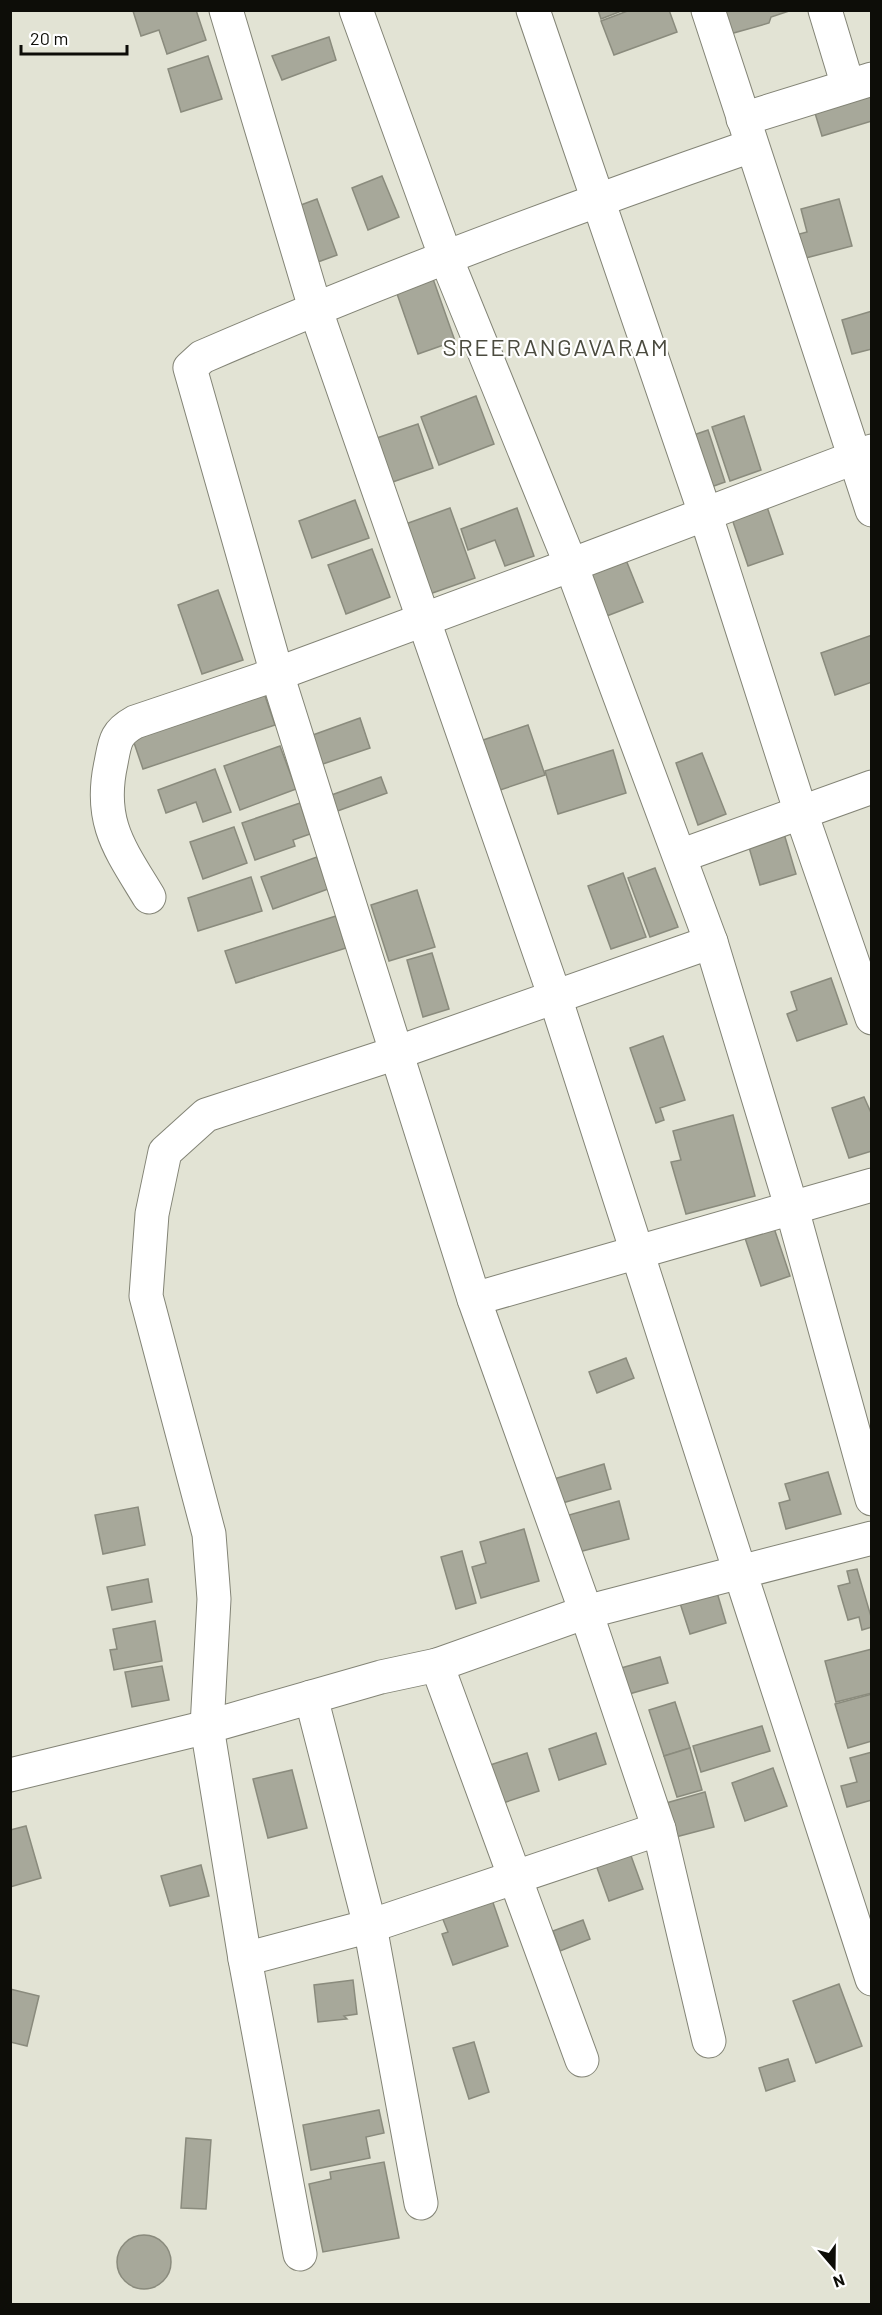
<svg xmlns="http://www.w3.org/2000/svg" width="882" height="2315" font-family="Barlow,sans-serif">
<rect width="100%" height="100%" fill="#e2e3d4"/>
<!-- building -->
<g fill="#a7a89a" stroke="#8a8b7d" stroke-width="1.5">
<polygon points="196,10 206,40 167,54 159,30 141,36 133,11"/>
<polygon points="598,10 624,10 601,19"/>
<polygon points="630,10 669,10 677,32 614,55 601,21"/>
<polygon points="723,10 792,10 771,17 769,23 730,34"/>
<polygon points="329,37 336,60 282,80 272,56"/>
<polygon points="208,56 222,99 181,112 168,69"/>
<polygon points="872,82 872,121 822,136 811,100"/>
<polygon points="382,176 399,217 368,230 352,188"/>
<polygon points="317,199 337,255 307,266 290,209"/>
<polygon points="839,199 852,246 798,260 792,236 807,232 801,209"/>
<polygon points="432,276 455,341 418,354 395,288"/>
<polygon points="872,311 872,349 852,354 842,320"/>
<polygon points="476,396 494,444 439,465 421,417"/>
<polygon points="744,416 761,470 730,481 712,427"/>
<polygon points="418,424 433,468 384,485 368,441"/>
<polygon points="708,430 725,482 700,491 682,439"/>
<polygon points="764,498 783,554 748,566 729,510"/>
<polygon points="355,500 369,538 312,558 299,521"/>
<polygon points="450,508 475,578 424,596 400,526"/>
<polygon points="517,508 534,556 505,566 495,540 468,550 461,529"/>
<polygon points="372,549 390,597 346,614 328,565"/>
<polygon points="622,550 643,602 599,619 578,567"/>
<polygon points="218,590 243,660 202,674 178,605"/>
<polygon points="872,635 872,682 835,695 821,653"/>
<polygon points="263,690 275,725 143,769 131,734"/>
<polygon points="360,718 370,748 320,765 310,736"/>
<polygon points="528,725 545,775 497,791 480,741"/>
<polygon points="280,746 296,789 240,810 224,766"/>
<polygon points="613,750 626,793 558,814 545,771"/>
<polygon points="702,753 726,814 698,825 676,763"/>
<polygon points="215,769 231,812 203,822 196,802 166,813 158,790"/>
<polygon points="381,777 387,793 332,813 326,797"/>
<polygon points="300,803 310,834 293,840 295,846 255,860 242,823"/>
<polygon points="234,827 247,863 203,879 190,842"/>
<polygon points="782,827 796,874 760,885 746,837"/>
<polygon points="317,857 328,889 273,909 261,877"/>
<polygon points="655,868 678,927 650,937 628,878"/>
<polygon points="623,873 646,937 611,949 588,886"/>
<polygon points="251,877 262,911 198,931 188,898"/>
<polygon points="417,890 435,947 389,961 371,905"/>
<polygon points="336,916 346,948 236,983 225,951"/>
<polygon points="432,953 449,1009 423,1017 407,960"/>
<polygon points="831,978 847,1024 797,1041 787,1014 797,1010 791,992"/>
<polygon points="663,1036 685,1100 660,1108 664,1120 656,1123 630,1048"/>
<polygon points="864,1097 872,1115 872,1151 849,1158 832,1108"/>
<polygon points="733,1115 755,1196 686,1214 671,1162 681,1160 673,1131"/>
<polygon points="774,1228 790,1276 761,1286 745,1238"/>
<polygon points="626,1358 634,1378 597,1393 589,1372"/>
<polygon points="604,1464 611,1489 552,1506 544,1482"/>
<polygon points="828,1472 841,1514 786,1529 779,1503 790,1500 785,1484"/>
<polygon points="619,1501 629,1539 571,1554 569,1515"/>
<polygon points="138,1507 145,1545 103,1554 95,1515"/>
<polygon points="524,1529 539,1581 481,1598 472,1567 486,1563 480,1542"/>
<polygon points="462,1551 476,1603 456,1609 441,1557"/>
<polygon points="857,1569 872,1620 872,1627 862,1630 859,1617 848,1620 838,1586 850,1583 847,1571"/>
<polygon points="148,1579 152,1602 112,1610 107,1587"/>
<polygon points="716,1589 726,1623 690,1634 679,1600"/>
<polygon points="155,1621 162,1661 114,1670 110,1650 117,1649 113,1629"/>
<polygon points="872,1649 872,1693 836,1702 825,1661"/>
<polygon points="660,1657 668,1683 629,1694 621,1668"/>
<polygon points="162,1666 169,1700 132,1707 125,1672"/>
<polygon points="872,1694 872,1741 848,1748 835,1704"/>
<polygon points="675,1702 690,1748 664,1756 649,1710"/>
<polygon points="762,1726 770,1751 701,1772 693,1746"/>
<polygon points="596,1733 606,1764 559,1780 549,1749"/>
<polygon points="690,1748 702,1790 677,1797 664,1756"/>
<polygon points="872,1752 872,1800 847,1807 841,1786 857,1782 850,1758"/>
<polygon points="527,1753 539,1791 500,1804 487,1766"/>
<polygon points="773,1768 787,1806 745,1821 732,1783"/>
<polygon points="292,1770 307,1828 268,1838 253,1779"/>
<polygon points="705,1792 714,1827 668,1839 659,1805"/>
<polygon points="26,1826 41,1878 10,1887 10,1830"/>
<polygon points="630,1853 643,1889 609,1901 596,1865"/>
<polygon points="201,1865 209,1896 170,1906 161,1876"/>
<polygon points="490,1894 508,1946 453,1965 442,1934 448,1932 440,1912"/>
<polygon points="583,1920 590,1939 560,1951 553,1931"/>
<polygon points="353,1980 357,2014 344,2016 347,2019 318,2022 314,1985"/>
<polygon points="839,1984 862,2046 816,2063 793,2001"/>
<polygon points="10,1989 39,1996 27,2046 10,2042"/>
<polygon points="474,2042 489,2092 469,2099 453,2048"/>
<polygon points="788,2059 795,2081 766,2091 759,2068"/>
<polygon points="379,2110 384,2133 366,2137 370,2158 311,2170 303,2125"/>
<polygon points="186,2138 211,2140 206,2209 181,2208"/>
<polygon points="384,2162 399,2238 323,2252 309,2184 331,2179 330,2172"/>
<circle cx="144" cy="2262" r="27"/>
</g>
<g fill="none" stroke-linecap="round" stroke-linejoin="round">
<defs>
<g id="minor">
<polyline points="356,10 446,258 571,565 711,942 792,1209 872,1499"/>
<polyline points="533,10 705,513 801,813 872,1018"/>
<polyline points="708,10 872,510"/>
<polyline points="825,10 848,86"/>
<polyline points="743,119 872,79"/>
<polyline points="680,856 872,787"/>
<path d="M149 897C120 849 98 822 111 763 115 742 115 733 135 722L277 674 571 565 872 451"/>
<polyline points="474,1299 872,1185"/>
<polyline points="872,1538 740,1572 872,1979"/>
<polyline points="437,1665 582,2060"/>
<polyline points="311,1697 370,1926 421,2203"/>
<polyline points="10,1775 207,1727 381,1677 437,1665 586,1612 740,1572 555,997 315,308 226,10"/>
<polyline points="245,1959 370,1926 659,1829"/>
<path d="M709 2041 659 1829 586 1612 474 1299 277 674 190 368 202 357C382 279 566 210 751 146"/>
<polyline points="300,2254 245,1959 207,1727 214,1599 209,1534 146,1296 152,1214 165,1152 206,1115 396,1053 711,942"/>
</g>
</defs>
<!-- minor casing -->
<use href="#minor" stroke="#838476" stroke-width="35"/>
<!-- minor -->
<use href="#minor" stroke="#fff" stroke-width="33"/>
</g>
<g text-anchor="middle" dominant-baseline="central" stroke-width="4.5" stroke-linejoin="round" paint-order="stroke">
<!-- quarter labels -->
<g font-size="24" letter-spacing="1.5" fill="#4b4b3f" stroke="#fff">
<text x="556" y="346">SREERANGAVARAM</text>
</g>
</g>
<!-- border -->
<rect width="882" height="2315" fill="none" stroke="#0d0d08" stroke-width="24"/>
<!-- north arrow -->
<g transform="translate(834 2267) rotate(160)" stroke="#ffffff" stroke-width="4.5" paint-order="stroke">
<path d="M0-4.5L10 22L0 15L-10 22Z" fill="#0d0d08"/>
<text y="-9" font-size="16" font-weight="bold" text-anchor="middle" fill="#0d0d08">N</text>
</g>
<!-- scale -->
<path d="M21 45v9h106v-9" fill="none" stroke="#0d0d08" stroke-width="3"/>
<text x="30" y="45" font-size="18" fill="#0d0d08" stroke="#ffffff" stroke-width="4.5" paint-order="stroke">20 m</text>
</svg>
